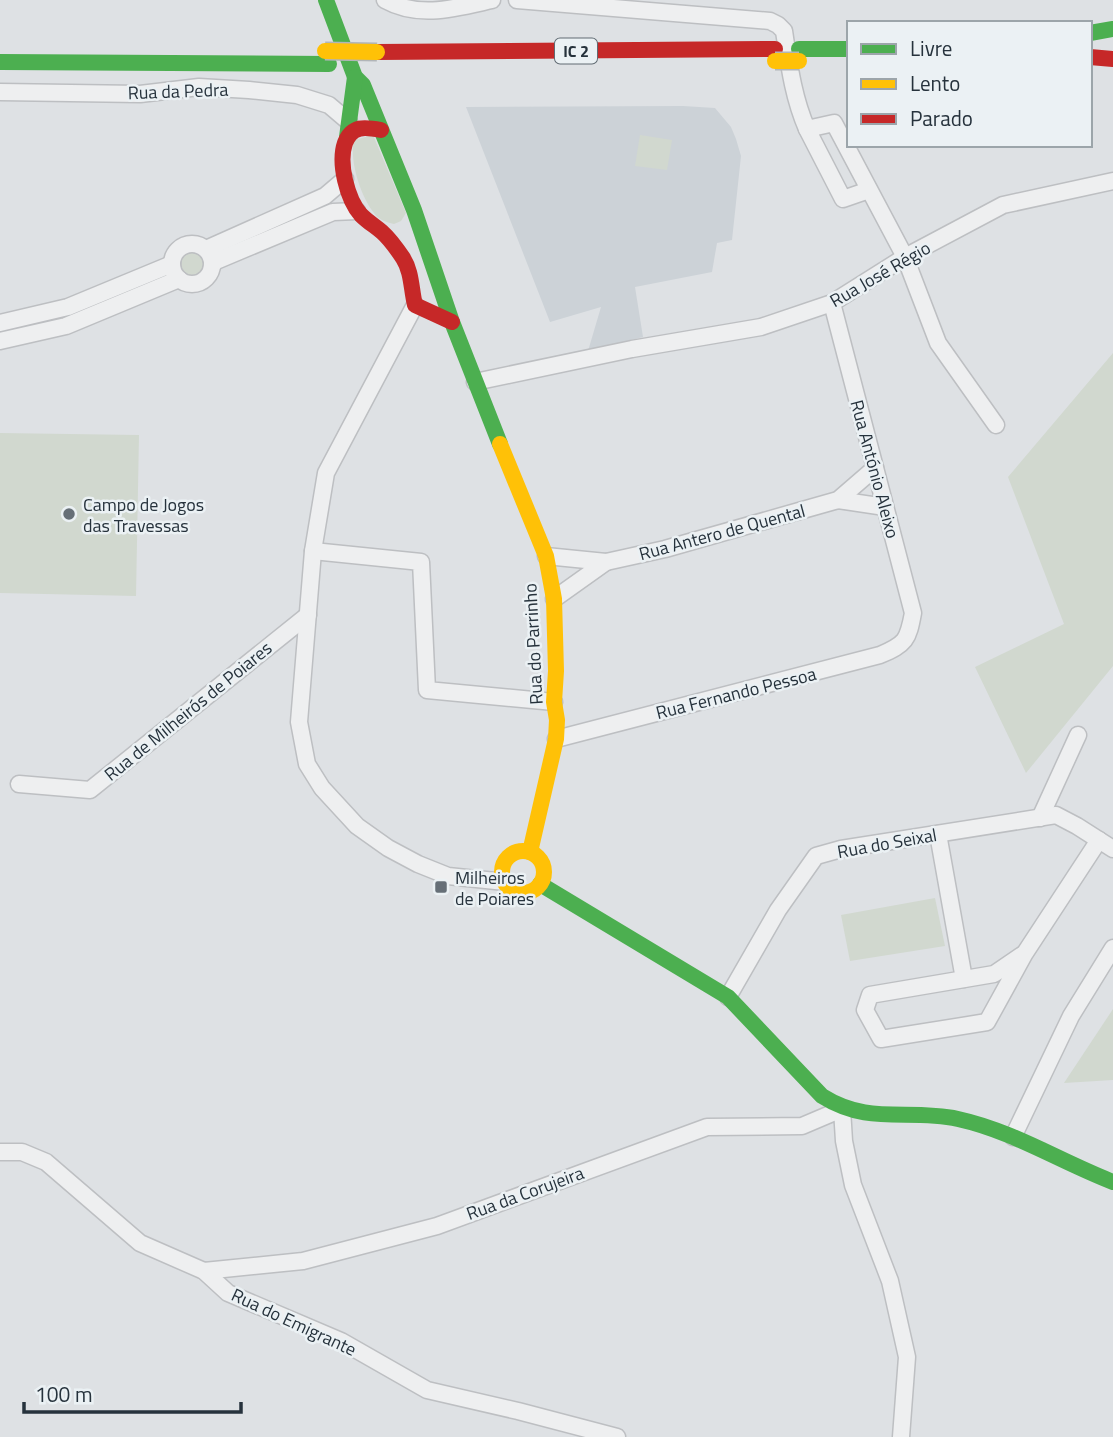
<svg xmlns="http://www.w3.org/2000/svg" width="1113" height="1437" font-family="'Titillium Web',sans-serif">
<rect width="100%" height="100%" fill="#dee1e4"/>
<!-- built -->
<polygon fill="#ccd2d7" points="683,106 715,108 731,127 736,139 741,156 732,240 717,243 712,272 635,287 643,337 588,351 601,307 550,322 466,107"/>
<!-- green -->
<g fill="#d1d8cf">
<path d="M373 135 406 213 401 221 394 224C386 222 379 220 374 213 361 197 349 161 354 140Z"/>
<polygon points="640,135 672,140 667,170 635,166"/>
<circle cx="193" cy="264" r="12"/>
<polygon points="1113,353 1113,666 1026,773 975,667 1064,624 1008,477"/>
<polygon points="0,433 139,435 136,596 0,593"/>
<polygon points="935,898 945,946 850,961 841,915"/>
<polygon points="1113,1009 1113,1080 1064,1083"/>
</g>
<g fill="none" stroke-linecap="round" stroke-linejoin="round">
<defs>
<g id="street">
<path d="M385 0C419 19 456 8 492 0"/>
<path d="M517 0 770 21 778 25 784 31C789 64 793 97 807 129"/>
<polyline points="0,92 140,94 199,87 249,90 297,95 329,105 349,122"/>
<polyline points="869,190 843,199 807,129 834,123 905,257 938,343 996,425"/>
<circle cx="192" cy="264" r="20"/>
<polyline points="206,249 325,196 345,179"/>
<polyline points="213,264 216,261 333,212 357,211"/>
<polyline points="415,305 326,473 313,551 299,722 307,764 322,788 357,826 388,848 418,864 448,876 505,882"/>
<polyline points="0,323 68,307 172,264"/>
<polyline points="0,341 66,326 179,279"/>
<polyline points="475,382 632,349 761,327 832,303 905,257 1003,205 1113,181"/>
<polyline points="838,500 885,507"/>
<polyline points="313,551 421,562 427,690 554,702"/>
<polyline points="546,556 606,562 665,549 838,500 875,468"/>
<polyline points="554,599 606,562"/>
<path d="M556 739 880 655C906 644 908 640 913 613L832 303"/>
<polyline points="19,784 90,790 308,615"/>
<polyline points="1040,818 1078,735"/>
<polyline points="938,834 964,979"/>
<polyline points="1025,953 987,1022 881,1039 865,1010 870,995 994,974 1025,953 1099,840"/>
<polyline points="728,997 778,910 816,856 841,849 1056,815 1077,826 1113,849"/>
<polyline points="1013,1137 1071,1016 1113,948"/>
<polyline points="0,1152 22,1152 46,1162 140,1243 204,1271 228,1293 341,1341 427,1390 518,1411 617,1437"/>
<polyline points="204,1271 303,1261 437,1226 707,1127 802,1126 842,1109 844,1141 853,1185 890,1281 907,1357 901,1437"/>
</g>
</defs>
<!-- street casing -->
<use href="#street" stroke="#bdbfc2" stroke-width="19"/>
<!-- street -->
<use href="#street" stroke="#eeeff0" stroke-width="16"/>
<!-- fast -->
<g stroke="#4caf50" stroke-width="16">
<polyline points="326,0 355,77 363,85 414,210 452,322 500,444"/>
<polyline points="1090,33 1113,29"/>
<polyline points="799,49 849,49"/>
<polyline points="0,62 329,64"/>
<polyline points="347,137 355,77"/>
<path d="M540 884 728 997 822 1096C870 1126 907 1108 958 1119 1013 1131 1061 1162 1113 1182"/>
</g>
<!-- slow -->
<g stroke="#ffc107" stroke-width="16">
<polyline points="500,444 546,556 554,599 556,671 554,702 557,720 556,739 530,852"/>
<circle cx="523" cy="872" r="21"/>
</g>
<!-- jam -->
<g stroke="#c62828" stroke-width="16">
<polyline points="377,52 775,49"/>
<polyline points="1090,57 1113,59"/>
<path d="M381 130C365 127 352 125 345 143 338 163 347 199 361 215 368 222 375 226 382 232 391 240 397 249 403 258 412 272 411 289 415 305L452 322"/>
</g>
<defs>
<g id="slow-bridge">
<polyline points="325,51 377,52"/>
<polyline points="775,61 799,61"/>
</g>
</defs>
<!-- slow-bridge casing -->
<use href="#slow-bridge" stroke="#b1b5b8" stroke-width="19" stroke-linecap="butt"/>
<!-- slow-bridge -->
<use href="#slow-bridge" stroke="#ffc107" stroke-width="16"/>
</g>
<!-- markers -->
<g fill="#666f77" stroke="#ebf1f4" stroke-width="2.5">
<circle cx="69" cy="514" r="7"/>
<rect x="434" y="880" width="14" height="14" rx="3.5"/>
</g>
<g text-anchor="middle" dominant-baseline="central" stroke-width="5" stroke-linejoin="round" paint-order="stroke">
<!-- shield labels -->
<rect fill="#ebf1f4" stroke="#616b73" stroke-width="2" x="555" y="38.5" width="42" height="25" rx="5"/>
<g font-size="16" font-weight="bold" fill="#26323c">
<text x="576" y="51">IC 2</text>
</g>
<!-- street labels -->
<g font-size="18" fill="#26323c" stroke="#ebf1f4">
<text transform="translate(178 91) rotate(-2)">Rua da Pedra</text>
<text transform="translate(880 274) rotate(-30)">Rua José Régio</text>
<text transform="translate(875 469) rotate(75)">Rua António Aleixo</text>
<text transform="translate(722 532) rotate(-15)">Rua Antero de Quental</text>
<text transform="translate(533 644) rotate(-93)">Rua do Parrinho</text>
<text transform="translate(736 693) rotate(-14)">Rua Fernando Pessoa</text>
<text transform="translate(188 711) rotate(-39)">Rua de Milheirós de Poiares</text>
<text transform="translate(887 843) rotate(-10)">Rua do Seixal</text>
<text transform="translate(525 1193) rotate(-20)">Rua da Corujeira</text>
<text transform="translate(294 1322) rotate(25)">Rua do Emigrante</text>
</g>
<!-- poi labels -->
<g font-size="18" fill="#26323c" stroke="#ebf1f4" text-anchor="start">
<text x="83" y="504">Campo de Jogos<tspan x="83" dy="21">das Travessas</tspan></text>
<text x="455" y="877">Milheiros<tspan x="455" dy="21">de Poiares</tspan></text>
</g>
</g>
<!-- legend -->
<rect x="847" y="21" width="245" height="126" fill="#ebf1f4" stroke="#9ca5aa" stroke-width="2"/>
<rect x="861" y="44" width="35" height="10" fill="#4caf50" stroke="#9ca5aa" stroke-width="2"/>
<text x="910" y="56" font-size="21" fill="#26323c">Livre</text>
<rect x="861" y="79" width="35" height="10" fill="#ffc107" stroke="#9ca5aa" stroke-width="2"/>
<text x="910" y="91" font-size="21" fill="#26323c">Lento</text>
<rect x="861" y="114" width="35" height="10" fill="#c62828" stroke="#9ca5aa" stroke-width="2"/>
<text x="910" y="126" font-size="21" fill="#26323c">Parado</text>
<!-- scale -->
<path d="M24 1402v10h217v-10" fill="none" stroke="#26323c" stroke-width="3.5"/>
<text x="35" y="1402" font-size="21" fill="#26323c" stroke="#ebf1f4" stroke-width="5" paint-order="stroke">100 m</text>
</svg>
